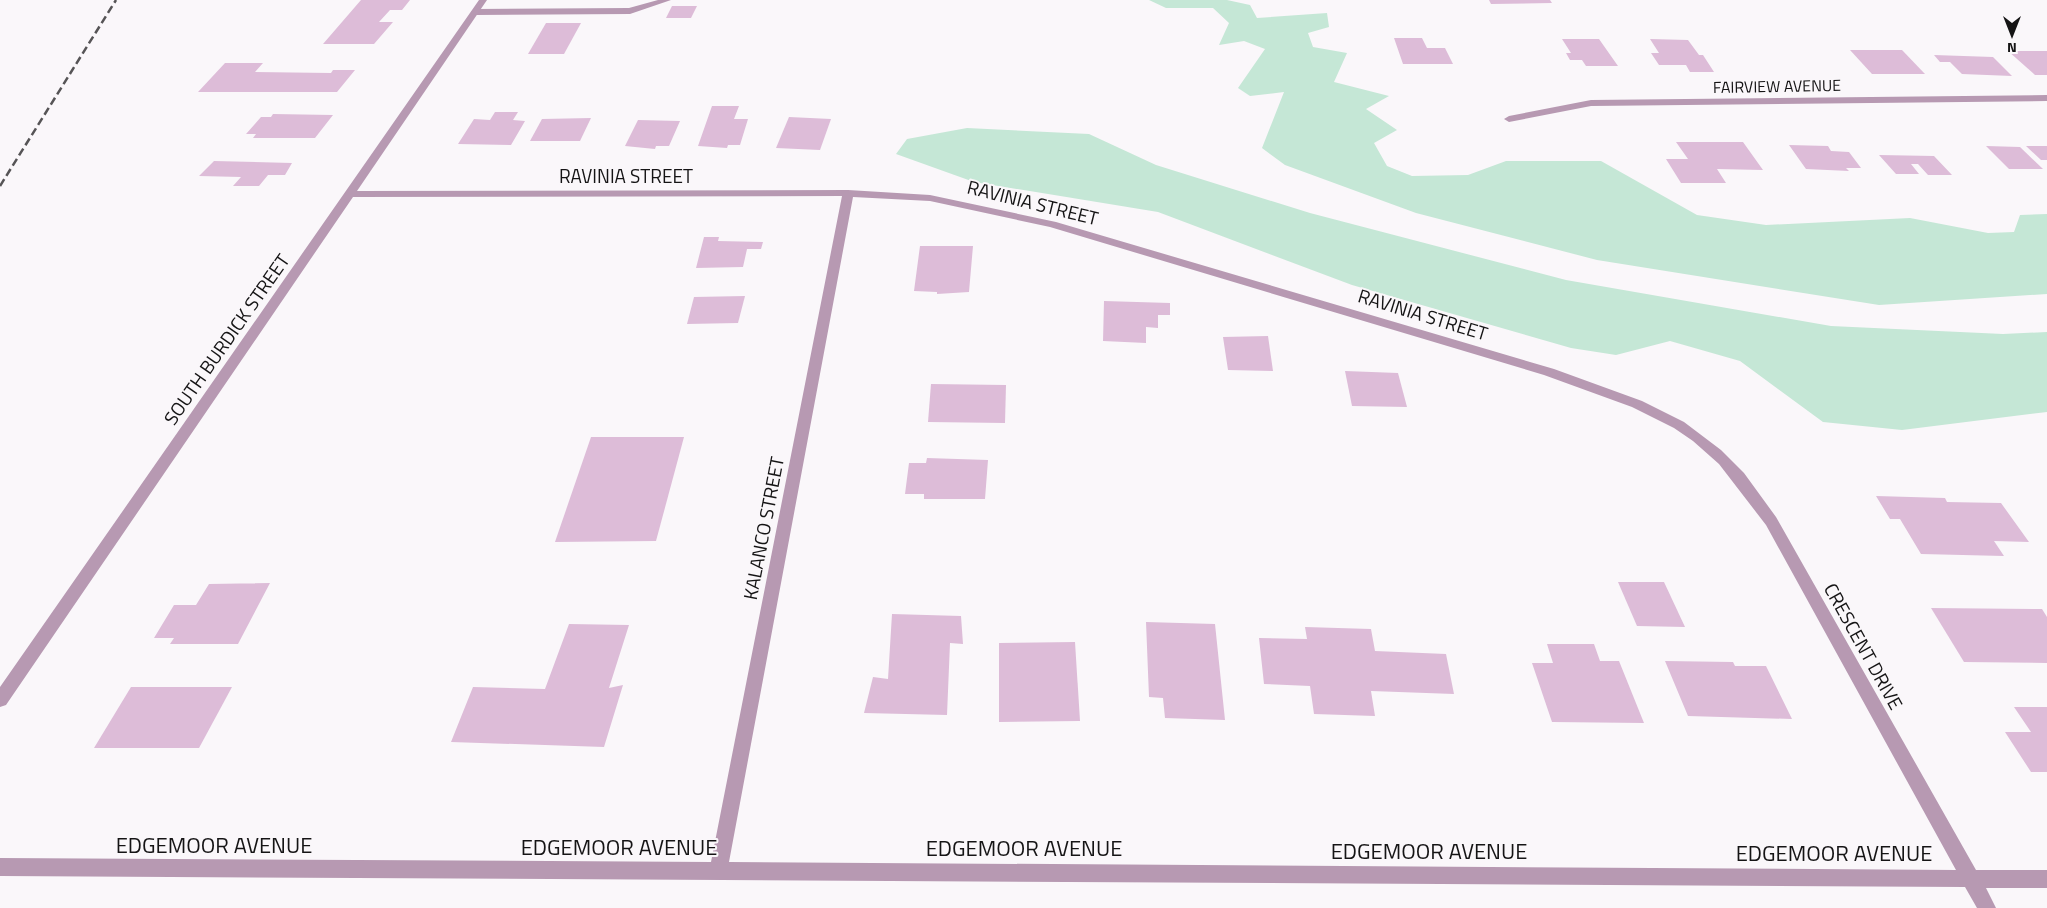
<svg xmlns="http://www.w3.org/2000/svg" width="2047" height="908" font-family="'Titillium Web',sans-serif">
<rect width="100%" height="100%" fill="#faf7fa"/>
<!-- green -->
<g fill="#c5e7d6">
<polygon points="1149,0 1227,0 1250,5 1257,18 1327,13 1329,27 1308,33 1313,47 1347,53 1334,82 1389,96 1366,109 1397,130 1374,143 1387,166 1412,176 1468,175 1506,161 1601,161 1697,215 1766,225 1910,218 1988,233 2014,232 2020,215 2047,214 2047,294 1879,305 1597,260 1416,213 1285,165 1262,148 1284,92 1250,96 1238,88 1265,49 1244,41 1219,45 1229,23 1213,8 1166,8"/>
<polygon points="967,128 1089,134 1156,165 1310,213 1566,280 1831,326 2003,334 2047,332 2047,412 1902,430 1823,422 1740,361 1670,341 1616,355 1571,348 1352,285 1158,212 974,182 896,154 907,139"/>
</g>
<!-- building -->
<g fill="#ddbcd8">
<polygon points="361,0 410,0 402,10 390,10 379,22 393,22 374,44 323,44"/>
<polygon points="1489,0 1550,0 1552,3 1491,4"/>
<polygon points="672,6 697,6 691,18 666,18"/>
<polygon points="546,23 581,23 564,54 528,54"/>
<polygon points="1394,38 1422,38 1427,48 1445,48 1453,64 1403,64"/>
<polygon points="1562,39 1599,39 1618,66 1586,66 1582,60 1570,60 1566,53 1571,53"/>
<polygon points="1650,39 1688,40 1699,55 1703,55 1714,72 1690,72 1686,65 1659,65 1651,53 1659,53"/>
<polygon points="1850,50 1902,50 1925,74 1872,74"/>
<polygon points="2008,51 2047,51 2047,75 2035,75"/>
<polygon points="1934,55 1993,57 2012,76 1962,74 1950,62 1940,62"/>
<polygon points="225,63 263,63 255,72 331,73 333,70 355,70 337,92 198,92"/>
<polygon points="712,106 739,106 734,119 748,119 740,145 728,145 727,148 698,146"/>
<polygon points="495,112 518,112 513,120 525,121 511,145 458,144 474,119 490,120"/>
<polygon points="273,114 333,115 315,138 253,138 256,134 246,134 261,117 271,117"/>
<polygon points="789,117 831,119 820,150 776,148"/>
<polygon points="591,118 580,141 530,141 542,119"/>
<polygon points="638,120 680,121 669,146 656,146 655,149 625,146"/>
<polygon points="1676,142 1743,142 1763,170 1717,169 1726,183 1681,183 1666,159 1688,159"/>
<polygon points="1789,145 1828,146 1831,151 1849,152 1861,168 1846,168 1849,171 1806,169"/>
<polygon points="1986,146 2020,147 2043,169 2009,169"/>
<polygon points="2026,146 2047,146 2047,160 2041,160"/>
<polygon points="1879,155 1934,156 1952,175 1928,175 1918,164 1911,164 1919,174 1896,174"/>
<polygon points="214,161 292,163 285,175 268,175 259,186 233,186 241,177 199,176"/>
<polygon points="704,237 719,237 718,241 763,242 761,249 747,249 743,267 696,268"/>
<polygon points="920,246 973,246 969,292 937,294 937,292 914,291"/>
<polygon points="745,296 738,323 687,324 694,297"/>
<polygon points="1104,301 1170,303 1170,315 1158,315 1158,328 1146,327 1146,343 1103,341"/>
<polygon points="1268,336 1273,371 1228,370 1223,337"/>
<polygon points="1345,371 1398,373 1407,407 1352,406"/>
<polygon points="931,384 1006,385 1005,423 928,422"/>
<polygon points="591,437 684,437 656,541 555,542"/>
<polygon points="927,458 988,460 985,499 924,499 924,494 905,494 909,463 926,463"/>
<polygon points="1876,496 1945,498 1947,502 2001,503 2029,542 1994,541 2004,556 1921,554 1900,519 1890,519"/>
<polygon points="1618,582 1664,582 1685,627 1637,626"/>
<polygon points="270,583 238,644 170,644 174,638 154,638 174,605 196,605 209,584"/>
<polygon points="1931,608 2042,609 2047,617 2047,663 1964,662"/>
<polygon points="892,614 961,616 963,644 950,643 947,715 864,713 873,677 888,679"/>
<polygon points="1146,622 1215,624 1225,720 1165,718 1163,698 1149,697"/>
<polygon points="569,624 629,625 609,688 623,685 604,747 451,742 473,687 545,689"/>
<polygon points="1305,627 1371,629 1375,651 1446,654 1454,694 1371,691 1375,716 1314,714 1310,686 1264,684 1259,638 1307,639"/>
<polygon points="1075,642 1080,721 999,722 999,643"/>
<polygon points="1547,644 1594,644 1600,661 1619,661 1644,723 1552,722 1532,663 1553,663"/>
<polygon points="1665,661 1733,662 1735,666 1766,666 1792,719 1688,716"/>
<polygon points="131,687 232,687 199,748 94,748"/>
<polygon points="2014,707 2047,707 2047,772 2031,772 2005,732 2031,732"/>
</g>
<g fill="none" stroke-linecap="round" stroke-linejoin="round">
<!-- service -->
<polygon fill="#b799b2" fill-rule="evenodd" points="658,0 671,0 630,14 475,15 471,12 475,9 629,8"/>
<!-- minor -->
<g fill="#b799b2" fill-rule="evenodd">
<path d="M479 0H487L357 191 848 190 930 195 1056 222 1554 369 1642 401 1684 422 1721 450 1744 473 1776 517 1976 870H2047V888H1986L1996 908H1977L1965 887 0 876V858L711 862 842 196 353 197 6 705 0 707V687ZM853 197 930 201 1050 227 1544 375 1632 407 1674 428 1693 441 1719 464 1766 525 1956 870 729 862Z"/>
<polygon points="2047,95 2047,101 1591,106 1509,122 1504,119 1509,116 1591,100"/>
</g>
<!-- rail -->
<polyline stroke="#565456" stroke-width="2.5" stroke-dasharray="8 4" stroke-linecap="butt" points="0,186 116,0"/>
</g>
<g text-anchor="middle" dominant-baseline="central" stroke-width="4" stroke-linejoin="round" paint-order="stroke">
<!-- far-street labels -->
<g font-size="16" fill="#151415" stroke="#faf7fa">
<text transform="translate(1777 86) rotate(-1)">FAIRVIEW AVENUE</text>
</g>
<!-- street labels -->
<g font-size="19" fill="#151415" stroke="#faf7fa">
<text x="626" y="175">RAVINIA STREET</text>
<text transform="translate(1033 202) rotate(14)">RAVINIA STREET</text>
<text transform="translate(1423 314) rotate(17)">RAVINIA STREET</text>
<text transform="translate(226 339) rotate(-55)">SOUTH BURDICK STREET</text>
<text transform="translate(763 528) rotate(-79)">KALANCO STREET</text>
<text transform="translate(1864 646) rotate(61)">CRESCENT DRIVE</text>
</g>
<!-- near-street labels -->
<g font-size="22" fill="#151415" stroke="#faf7fa">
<text x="214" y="845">EDGEMOOR AVENUE</text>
<text x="619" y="847">EDGEMOOR AVENUE</text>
<text x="1024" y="848">EDGEMOOR AVENUE</text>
<text x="1429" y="851">EDGEMOOR AVENUE</text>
<text x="1834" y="853">EDGEMOOR AVENUE</text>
</g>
</g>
<!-- north arrow -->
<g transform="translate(2012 35) rotate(180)" stroke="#faf7fa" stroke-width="4" paint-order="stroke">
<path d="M0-4L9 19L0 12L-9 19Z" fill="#151415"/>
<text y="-8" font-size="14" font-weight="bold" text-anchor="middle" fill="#151415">N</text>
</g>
</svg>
